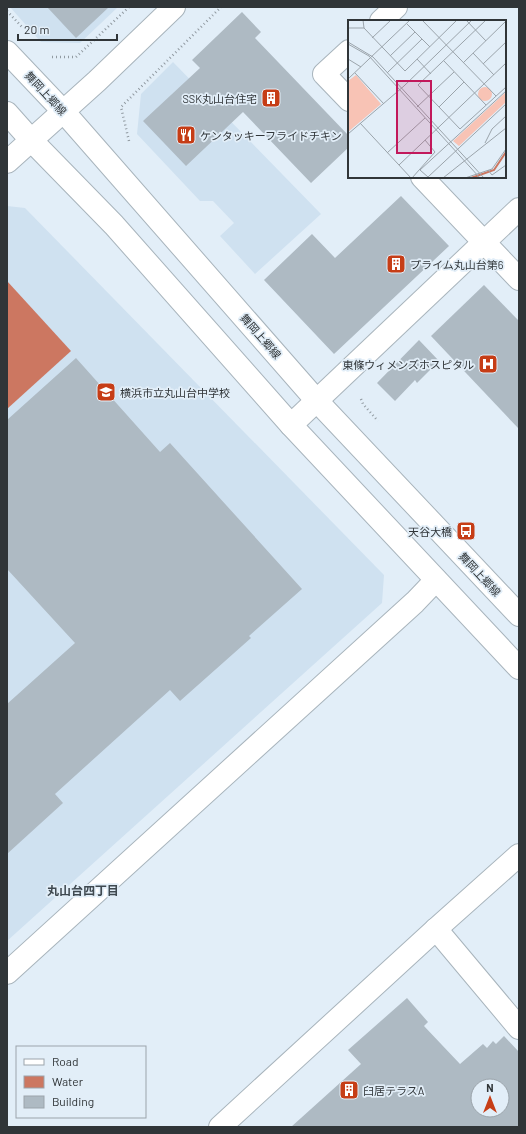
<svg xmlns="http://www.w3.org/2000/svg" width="526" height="1134" font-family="Barlow,'Noto Sans JP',sans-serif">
<rect width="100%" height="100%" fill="#e2eef8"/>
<!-- built -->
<g fill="#cfe1f0">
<polygon points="10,7 118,7 80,43 41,42"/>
<polygon points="173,62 321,214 255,274 220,236 234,223 213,201 200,201 137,134 141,94"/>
<polygon points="7,206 25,208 384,575 382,603 7,941"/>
</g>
<!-- water -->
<polygon fill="#cc7761" points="7,281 71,351 7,409"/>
<!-- building -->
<g fill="#aebac3" fill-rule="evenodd">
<polygon points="47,7 109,7 76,38"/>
<polygon points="242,12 261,32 255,38 349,136 349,147 311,183 243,112 186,166 143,121 200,68 192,60"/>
<polygon points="401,196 449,246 334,354 264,280 312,234 335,258"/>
<polygon points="484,285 519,321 519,429 431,336"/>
<polygon points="419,340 439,361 417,383 415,380 395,401 377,383"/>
<polygon points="76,358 160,452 170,443 302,589 249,636 251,638 180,701 170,690 55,794 63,803 7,854 7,704 75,643 7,569 7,420"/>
<path d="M407 998 428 1022 424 1026 460 1064 483 1044 487 1048 493 1041 496 1044 504 1036 519 1052V1127H291L361 1064 348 1050ZM478 1086H502V1110H478Z"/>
</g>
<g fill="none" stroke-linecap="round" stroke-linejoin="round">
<defs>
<g id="street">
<polyline points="381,21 396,7"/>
<polyline points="349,51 324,74 349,100"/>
<polyline points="422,177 519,279"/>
<polyline points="291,425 519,209"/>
<polyline points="436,929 519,1028"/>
<polyline points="7,973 415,602 436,580"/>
<polyline points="220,1127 436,929 519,855"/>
</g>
<g id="secondary">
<polyline points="7,52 63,111 317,401 519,615"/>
<polyline points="7,113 31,140 114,225 291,425 519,668"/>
<polyline points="7,162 97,81 174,7"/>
</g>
</defs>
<!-- street casing -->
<use href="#street" stroke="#a8b4bc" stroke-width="24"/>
<!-- secondary casing -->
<use href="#secondary" stroke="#a8b4bc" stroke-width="24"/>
<!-- path -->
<g stroke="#919aa1" stroke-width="2.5" stroke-dasharray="1 3" stroke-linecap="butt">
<polyline points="7,11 22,27"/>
<polyline points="52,57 76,57 129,7"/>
<polyline points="129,141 121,107 221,7"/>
<polyline points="361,399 363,404 378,421"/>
</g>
<!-- street -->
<use href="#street" stroke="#fff" stroke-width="22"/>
<!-- secondary -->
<use href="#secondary" stroke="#fff" stroke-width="22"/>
</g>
<!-- icons -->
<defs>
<symbol id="building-square" viewBox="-11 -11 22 22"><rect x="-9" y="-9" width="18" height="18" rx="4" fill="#c63d16" stroke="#e2eef8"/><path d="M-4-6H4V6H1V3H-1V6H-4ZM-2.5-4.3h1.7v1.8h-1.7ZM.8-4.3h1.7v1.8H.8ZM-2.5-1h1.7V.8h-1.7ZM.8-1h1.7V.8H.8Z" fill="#fff"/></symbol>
<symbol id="restaurant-square" viewBox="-11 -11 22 22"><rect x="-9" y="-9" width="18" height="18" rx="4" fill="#c63d16" stroke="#e2eef8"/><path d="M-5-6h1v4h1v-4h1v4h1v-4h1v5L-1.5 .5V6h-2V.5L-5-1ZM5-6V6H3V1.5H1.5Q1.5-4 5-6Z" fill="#fff"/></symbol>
<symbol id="hospital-square" viewBox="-11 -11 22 22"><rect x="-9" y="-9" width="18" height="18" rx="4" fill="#c63d16" stroke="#e2eef8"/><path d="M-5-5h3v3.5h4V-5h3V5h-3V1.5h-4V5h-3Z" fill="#fff"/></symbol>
<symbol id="school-square" viewBox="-11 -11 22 22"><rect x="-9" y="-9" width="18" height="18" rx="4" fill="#c63d16" stroke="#e2eef8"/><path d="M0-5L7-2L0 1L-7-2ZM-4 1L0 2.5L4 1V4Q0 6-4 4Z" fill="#fff"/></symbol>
<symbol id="bus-square" viewBox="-11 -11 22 22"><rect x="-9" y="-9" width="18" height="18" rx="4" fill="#c63d16" stroke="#e2eef8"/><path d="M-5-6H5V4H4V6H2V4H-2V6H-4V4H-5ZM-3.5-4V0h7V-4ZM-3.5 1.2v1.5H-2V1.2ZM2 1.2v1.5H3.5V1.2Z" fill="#fff"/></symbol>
</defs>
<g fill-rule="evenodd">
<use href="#building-square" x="260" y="87" width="22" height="22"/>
<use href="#restaurant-square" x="175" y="124" width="22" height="22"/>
<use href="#building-square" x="385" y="253" width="22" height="22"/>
<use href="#hospital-square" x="477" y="353" width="22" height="22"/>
<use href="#school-square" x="95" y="381" width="22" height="22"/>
<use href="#bus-square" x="455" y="520" width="22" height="22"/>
<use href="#building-square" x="338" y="1079" width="22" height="22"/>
</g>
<g text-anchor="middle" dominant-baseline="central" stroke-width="3.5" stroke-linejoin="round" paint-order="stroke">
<!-- street labels -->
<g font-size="11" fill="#303538" stroke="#e2eef8">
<text transform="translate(46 93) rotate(47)">舞岡上郷線</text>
<text transform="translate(261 336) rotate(49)">舞岡上郷線</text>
<text transform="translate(480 574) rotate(47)">舞岡上郷線</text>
</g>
<!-- poi labels -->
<g font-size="11" fill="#303538" stroke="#e2eef8" text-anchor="start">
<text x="257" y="98" text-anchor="end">SSK丸山台住宅</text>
<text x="200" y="135">ケンタッキーフライドチキン</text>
<text x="410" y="264">プライム丸山台第6</text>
<text x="474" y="364" text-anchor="end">東條ウィメンズホスピタル</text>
<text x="120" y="392">横浜市立丸山台中学校</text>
<text x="452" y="531" text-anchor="end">天谷大橋</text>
<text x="363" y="1090">臼居テラスA</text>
</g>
<!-- neighbourhood labels -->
<g font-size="12" font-weight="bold" fill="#3f4950" stroke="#e2eef8">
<text x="83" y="890">丸山台四丁目</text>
</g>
</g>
<!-- overview -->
<g transform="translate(348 20)">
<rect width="158" height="158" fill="#e2eef8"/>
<path d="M8 55 33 84 0 112V61ZM130 74a7 7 0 1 1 14 0a7 7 0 1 1-14 0ZM158 72 157 83 111 126 105 121Z" fill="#f8c3b5"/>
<path fill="none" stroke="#cc7761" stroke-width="2" d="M123 158 146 150 158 132"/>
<path fill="none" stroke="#9ba4ab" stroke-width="1" d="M15 0 16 8 57 51 109 0M74 0 148 76M118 0 138 21M138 0 70 65 112 109 158 67M59 4 82 27M0 8H16M24 18 43 0M0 22 25 37 136 158M0 24 21 36 132 158M125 33 146 55M42 36 67 12M0 39 13 47M69 39 83 54M96 41 138 85M115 43 158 1M135 44 158 22M7 53 36 84M39 53 74 19M0 59 62 0M158 71 72 150 80 157 158 84M69 87 106 52M91 87 116 62M12 103 63 158M0 114 56 66 124 0M137 123 144 109 158 96M39 133 77 98M51 145 158 43M140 150 144 155 158 145M64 158 87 132 77 120M95 158 158 108M117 158 144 149 158 129"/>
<path fill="#c2185b" fill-opacity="0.15" stroke="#c2185b" stroke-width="2" d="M49 61H83V133H49Z"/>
<rect width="158" height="158" fill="none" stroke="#303538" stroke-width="2"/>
</g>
<!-- border -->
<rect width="526" height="1134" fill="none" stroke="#303538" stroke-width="16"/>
<!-- legend -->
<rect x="16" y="1046" width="130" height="72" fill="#e2eef8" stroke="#9ba4ab"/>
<rect x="24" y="1059" width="20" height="6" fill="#ffffff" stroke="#9ba4ab"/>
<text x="52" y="1066" font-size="12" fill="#303538">Road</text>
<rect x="24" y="1076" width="20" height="12" fill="#cc7761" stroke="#9ba4ab"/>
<text x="52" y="1086" font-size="12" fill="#303538">Water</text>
<rect x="24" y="1096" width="20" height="12" fill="#aebac3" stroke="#9ba4ab"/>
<text x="52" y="1106" font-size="12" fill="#303538">Building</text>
<!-- north arrow -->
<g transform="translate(490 1098)"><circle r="19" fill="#e2eef8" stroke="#9ba4ab"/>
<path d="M0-3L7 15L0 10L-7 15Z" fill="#c63d16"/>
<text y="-6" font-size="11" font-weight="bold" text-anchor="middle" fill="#303538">N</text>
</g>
<!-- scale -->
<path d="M18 34v6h99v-6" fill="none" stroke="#303538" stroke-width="2"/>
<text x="24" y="34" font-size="12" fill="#303538" stroke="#e2eef8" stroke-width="3" paint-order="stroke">20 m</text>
</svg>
